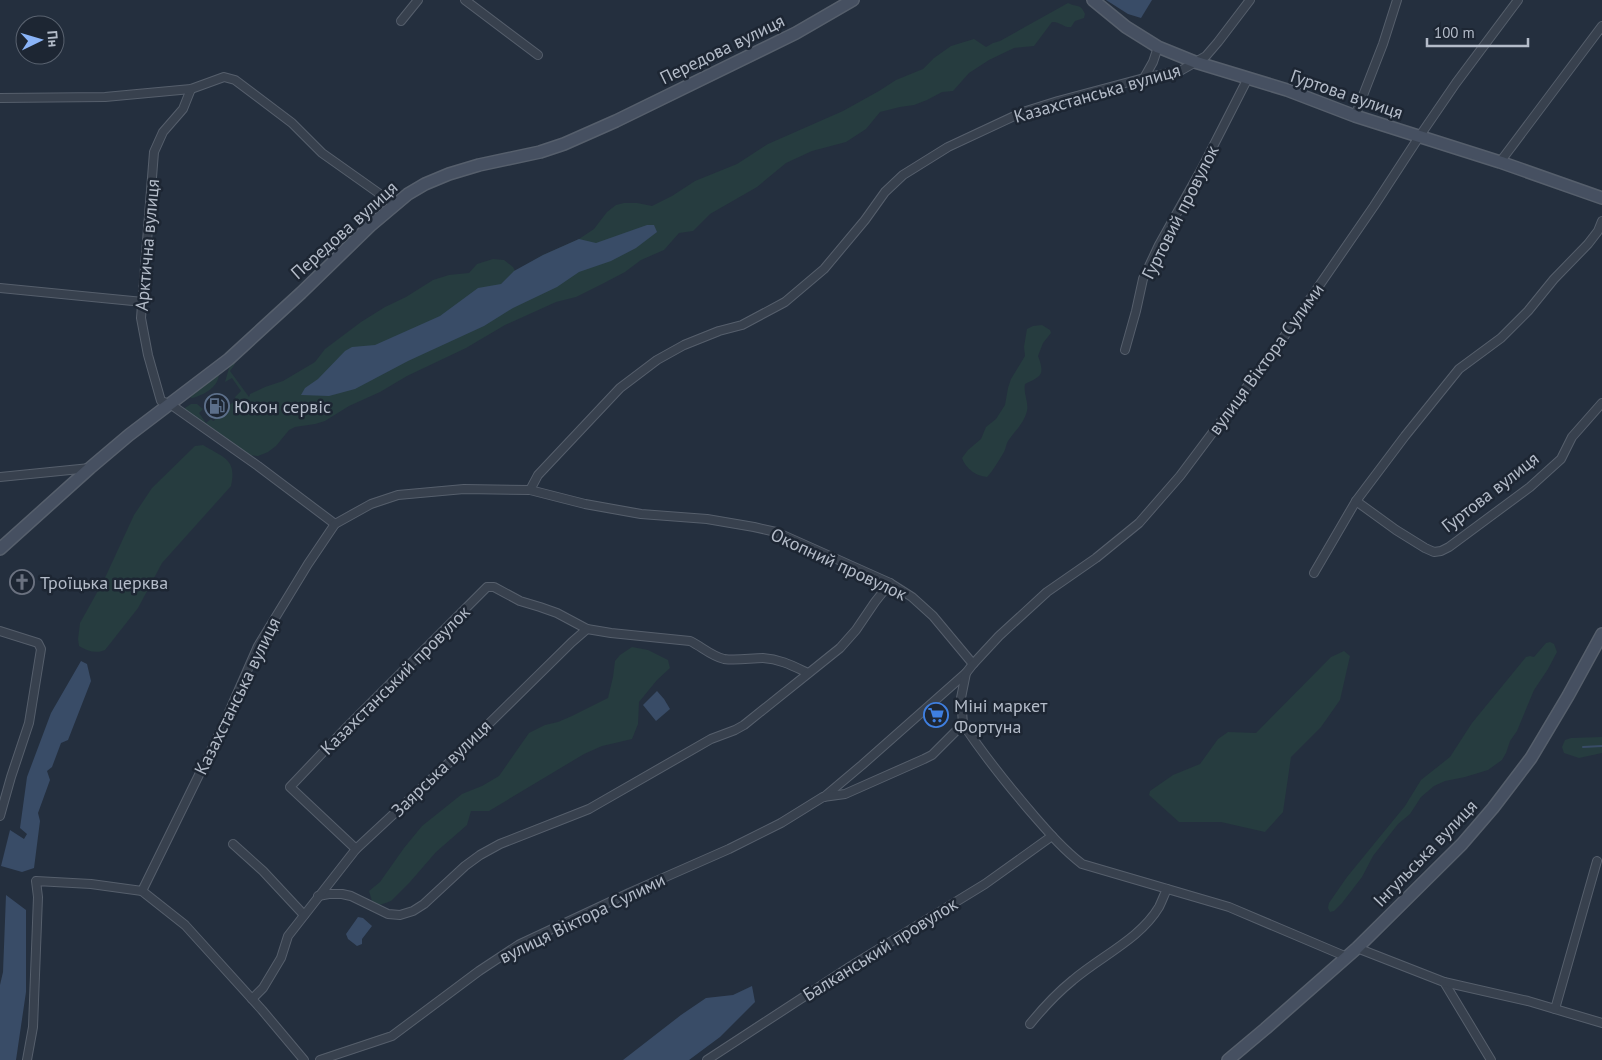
<svg xmlns="http://www.w3.org/2000/svg" width="1602" height="1060" font-family="'PT Sans',sans-serif">
<rect width="100%" height="100%" fill="#242f3e"/>
<!-- green -->
<g fill="#263c3f">
<path d="M1068 3C1078 8 1080 3 1085 14L1084 18 1075 21 1071 27C1064 28 1059 21 1052 22L1034 46 1014 48 989 60 969 73 953 91 942 92 927 100 914 105 900 107 880 112 866 129 846 142 812 151 786 163 757 187 710 214 693 231 679 233 664 250 641 260 625 272 604 283 576 297 556 302 505 325 466 348 407 376 380 392 349 406 325 421 315 424 295 427 289 430 276 446 268 452 258 456 247 455 184 412 185 408 191 404H197L203 409 199 413 206 423 211 419 213 421 215 420 214 417 236 400 235 397 241 391 232 378 225 382 229 368 233 362 235 364 230 371 249 397 250 394 265 387 283 381 315 362 325 349 361 322 385 307 406 297 433 280 449 275 469 273 477 264 493 259 504 260 513 267 515 271 543 255 579 239 594 229 607 212 616 205 624 203H637L652 206 672 196 695 181 737 164 768 144 843 111 879 91 896 80 923 69 934 58 951 46 974 39 986 47 993 43 1000 41Z"/>
<path d="M1042 325 1050 330 1051 333 1043 343 1038 356C1045 375 1042 376 1025 384 1023 394 1029 402 1027 411 1024 423 1015 431 1008 441 1006 444 1006 448 1004 452 1001 457 991 474 987 477 976 476 966 469 962 458L968 450 981 439 986 427 996 419 1005 405 1008 388 1011 379 1025 356 1024 347 1027 329 1033 326Z"/>
<path d="M219 373C219 387 204 395 192 398L190 397Z"/>
<path d="M203 445C224 458 237 459 231 486L162 563 138 608 105 650C96 654 87 651 79 646L78 639 80 623 104 580 134 515 152 488 195 446Z"/>
<polygon points="1550,642 1554,644 1557,652 1548,669 1534,690 1517,731 1510,741 1506,753 1502,760 1488,770 1465,777 1445,781 1434,786 1421,797 1410,814 1398,824 1373,856 1362,877 1342,903 1334,911 1330,912 1328,908 1329,903 1347,877 1405,806 1421,780 1450,757 1472,723 1526,657 1530,656 1534,657 1546,643"/>
<polygon points="632,647 648,650 668,660 670,668 657,680 639,702 638,724 632,739 602,746 584,754 489,811 471,811 467,825 436,852 410,882 391,901 380,905 372,901 369,891 380,882 404,848 422,826 462,794 482,786 499,776 529,733 545,725 558,722 572,716 608,698 613,677 615,661 620,655"/>
<polygon points="1344,651 1350,656 1340,700 1321,727 1291,757 1283,812 1265,832 1221,822 1179,822 1149,795 1150,791 1173,775 1200,764 1218,739 1228,732 1256,733 1331,657"/>
<polygon points="1602,737 1602,753 1579,758 1564,753 1562,747 1565,740 1571,738"/>
</g>
<!-- water -->
<g fill="#394c67">
<polygon points="1106,0 1152,0 1141,18 1128,14"/>
<polygon points="647,225 654,225 657,232 636,248 611,261 579,272 557,287 513,308 484,326 408,361 355,389 329,396 301,395 305,388 318,379 345,351 352,347 375,345 440,316 478,288 501,284 514,271 543,255 579,239 596,243"/>
<polygon points="81,661 87,664 91,681 68,740 61,743 52,767 47,771 50,780 38,813 40,821 34,868 22,872 1,866 10,830 24,839 27,834 20,828 27,777 51,713"/>
<polygon points="657,691 664,699 670,709 656,721 643,705"/>
<polygon points="6,895 26,910 26,992 16,1060 0,1060 0,985 3,972"/>
<polygon points="358,917 363,918 372,926 362,939 362,944 357,946 348,939 346,934"/>
<polygon points="752,986 755,1002 720,1037 689,1060 623,1060 681,1015 706,998 733,995"/>
</g>
<g fill="none" stroke-linecap="round" stroke-linejoin="round">
<!-- stream -->
<polyline stroke="#394c67" stroke-width="2" points="1583,747 1602,746"/>
<defs>
<g id="street">
<polyline points="465,0 538,55"/>
<polyline points="401,21 418,0"/>
<polyline points="1144,78 1153,62 1158,47"/>
<polyline points="191,89 183,109 163,132 154,152 141,318 148,355 161,401 170,404 258,466 335,524"/>
<polyline points="0,98 105,97 191,89 224,77 235,80 292,123 322,153 394,204"/>
<polyline points="1355,116 1383,44 1397,0"/>
<polyline points="1500,162 1602,26"/>
<polyline points="0,288 143,302"/>
<polyline points="1125,350 1136,311 1143,279 1159,245 1201,170 1248,78"/>
<polyline points="0,477 90,468"/>
<polyline points="530,490 538,475 620,388 657,360 684,345 719,331 742,325 785,302 824,269 865,220 885,192 903,175 948,147 1023,112 1058,101 1144,78 1180,71 1206,56 1218,42 1250,0"/>
<polyline points="1356,501 1396,530 1425,548 1434,552 1441,551 1449,547 1530,487 1561,459 1572,437 1602,403"/>
<polyline points="1314,573 1356,501 1405,436 1459,369 1501,338 1528,311 1554,279 1588,244 1598,231 1602,221"/>
<polyline points="0,631 38,643 41,649 29,723 11,777 0,816"/>
<path d="M963 724C985 757 1010 788 1036 818 1050 834 1064 850 1082 864L1229 907 1347 957"/>
<polyline points="824,797 862,765 966,673"/>
<polyline points="233,844 263,871 304,915"/>
<path d="M356 849 290 787 347 727 487 587H494L520 601 540 607 557 613 587 629 611 633 690 641C701 646 711 656 724 659 737 661 751 658 763 658 780 659 793 666 808 673"/>
<polyline points="142,891 185,925 262,1010 304,1060"/>
<polyline points="318,896 329,894 342,894 351,896 388,914 400,915 413,911 424,904 465,866 480,855 500,844 589,809 711,739 735,730 744,725 840,648 856,630 875,602 890,583"/>
<polyline points="1357,948 1444,982 1491,1060"/>
<polyline points="1444,982 1528,1001 1602,1023"/>
<polyline points="252,999 263,988 281,958 288,936 356,849 454,758 572,642 587,629"/>
<polyline points="1555,1009 1597,861"/>
<path d="M1030 1024C1043 1008 1057 993 1073 980 1101 956 1140 939 1159 907 1162 901 1164 895 1167 889"/>
<polyline points="27,1060 33,1027 38,897 36,881 91,884 142,891 222,728 258,646 308,564 335,524 371,504 398,495 464,489 530,490 585,504 641,514 707,519 754,527 776,532 890,583 912,597 933,616 973,664"/>
<polyline points="320,1060 392,1036 479,971 520,944 629,893 729,849 781,823 823,797 845,794 924,759 932,755 963,724 961,698 966,673 973,664 999,636 1047,592 1096,558 1139,523 1180,476 1279,344 1374,206 1419,137 1456,83 1518,0"/>
<polyline points="707,1060 851,966 985,884 1052,836"/>
</g>
<g id="secondary">
<polyline points="1093,0 1126,27 1158,47 1195,62 1287,90 1355,116 1500,162 1602,198"/>
<polyline points="0,549 90,468 129,435 229,359 301,293 370,226 408,194 425,184 449,174 479,165 540,152 564,144 616,121 796,33 853,0"/>
<polyline points="1228,1060 1265,1029 1357,948 1462,844 1493,808 1531,758 1568,696 1602,634"/>
</g>
</defs>
<!-- street casing -->
<use href="#street" stroke="#565f6c" stroke-width="10"/>
<!-- secondary casing -->
<use href="#secondary" stroke="#565f6c" stroke-width="14"/>
<!-- street -->
<use href="#street" stroke="#38414e" stroke-width="8"/>
<!-- secondary -->
<use href="#secondary" stroke="#465061" stroke-width="11"/>
</g>
<!-- icons -->
<defs>
<symbol id="fuel-ring" viewBox="-11 -11 22 22"><circle r="9.5" fill="#1d2633" stroke="#5c6f8a" stroke-width="1.5"/><path d="M-5.5-6h7V0h2V4h1.3V-2.5L3-4.5l.8-.8L6-3V5H2.5V1h-1V6h-7ZM-4.2-4.7v3.2H.2V-4.7Z" fill="#5c6f8a"/></symbol>
<symbol id="church-ring" viewBox="-11 -11 22 22"><circle r="9.5" fill="#1d2633" stroke="#6b7280" stroke-width="1.5"/><path d="M-1.2-6h2.4v3.5h3.3v2.4h-3.3V6h-2.4V-.1h-3.3v-2.4h3.3Z" fill="#6b7280"/></symbol>
<symbol id="supermarket-ring" viewBox="-11 -11 22 22"><circle r="9.5" fill="#1d2633" stroke="#3f7fe0" stroke-width="1.5"/><path d="M-6-5.5h2.5l.6 2H6L4.5 2H-2.5L-4.4-4H-6ZM-1.5 3.2a1.3 1.3 0 1 0 .1 0ZM3 3.2a1.3 1.3 0 1 0 .1 0Z" fill="#3f7fe0"/></symbol>
</defs>
<g fill-rule="evenodd">
<use href="#fuel-ring" x="203" y="392" width="28" height="28"/>
<use href="#church-ring" x="8" y="568" width="28" height="28"/>
<use href="#supermarket-ring" x="922" y="701" width="28" height="28"/>
</g>
<g text-anchor="middle" dominant-baseline="central" stroke-width="5" stroke-linejoin="round" paint-order="stroke">
<!-- street labels -->
<g font-size="18" fill="#b4bcc9" stroke="#1d2633">
<text transform="translate(722 49) rotate(-26)">Передова вулиця</text>
<text transform="translate(1097 93) rotate(-16)">Казахстанська вулиця</text>
<text transform="translate(1347 94) rotate(19)">Гуртова вулиця</text>
<text transform="translate(1180 212) rotate(-63)">Гуртовий провулок</text>
<text transform="translate(344 230) rotate(-42)">Передова вулиця</text>
<text transform="translate(147 245) rotate(-85)">Арктична вулиця</text>
<text transform="translate(1266 359) rotate(-54)">вулиця Віктора Сулими</text>
<text transform="translate(1490 492) rotate(-38)">Гуртова вулиця</text>
<text transform="translate(839 564) rotate(25)">Окопний провулок</text>
<text transform="translate(395 680) rotate(-45)">Казахстанський провулок</text>
<text transform="translate(237 696) rotate(-64)">Казахстанська вулиця</text>
<text transform="translate(441 768) rotate(-44)">Заярська вулиця</text>
<text transform="translate(1425 853) rotate(-46)">Інгульська вулиця</text>
<text transform="translate(582 918) rotate(-26)">вулиця Віктора Сулими</text>
<text transform="translate(880 949) rotate(-32)">Балканський провулок</text>
</g>
<!-- poi labels -->
<g font-size="18" fill="#b4bcc9" stroke="#1d2633" text-anchor="start">
<text x="234" y="406">Юкон сервіс</text>
<text x="40" y="582">Троїцька церква</text>
<text x="954" y="705">Міні маркет<tspan x="954" dy="21">Фортуна</tspan></text>
</g>
</g>
<!-- north arrow -->
<g transform="translate(40 40) rotate(85)"><circle r="24" fill="#1d2633" stroke="#59626f"/>
<path d="M0-4L9 19L0 12L-9 19Z" fill="#8ab4f8"/>
<text y="-8" font-size="14" font-weight="bold" text-anchor="middle" fill="#b4bcc9">Пн</text>
</g>
<!-- scale -->
<path d="M1427 38v8h101v-8" fill="none" stroke="#b4bcc9" stroke-width="2.5"/>
<text x="1434" y="38" font-size="15" fill="#b4bcc9" stroke="#1d2633" stroke-width="4" paint-order="stroke">100 m</text>
</svg>
